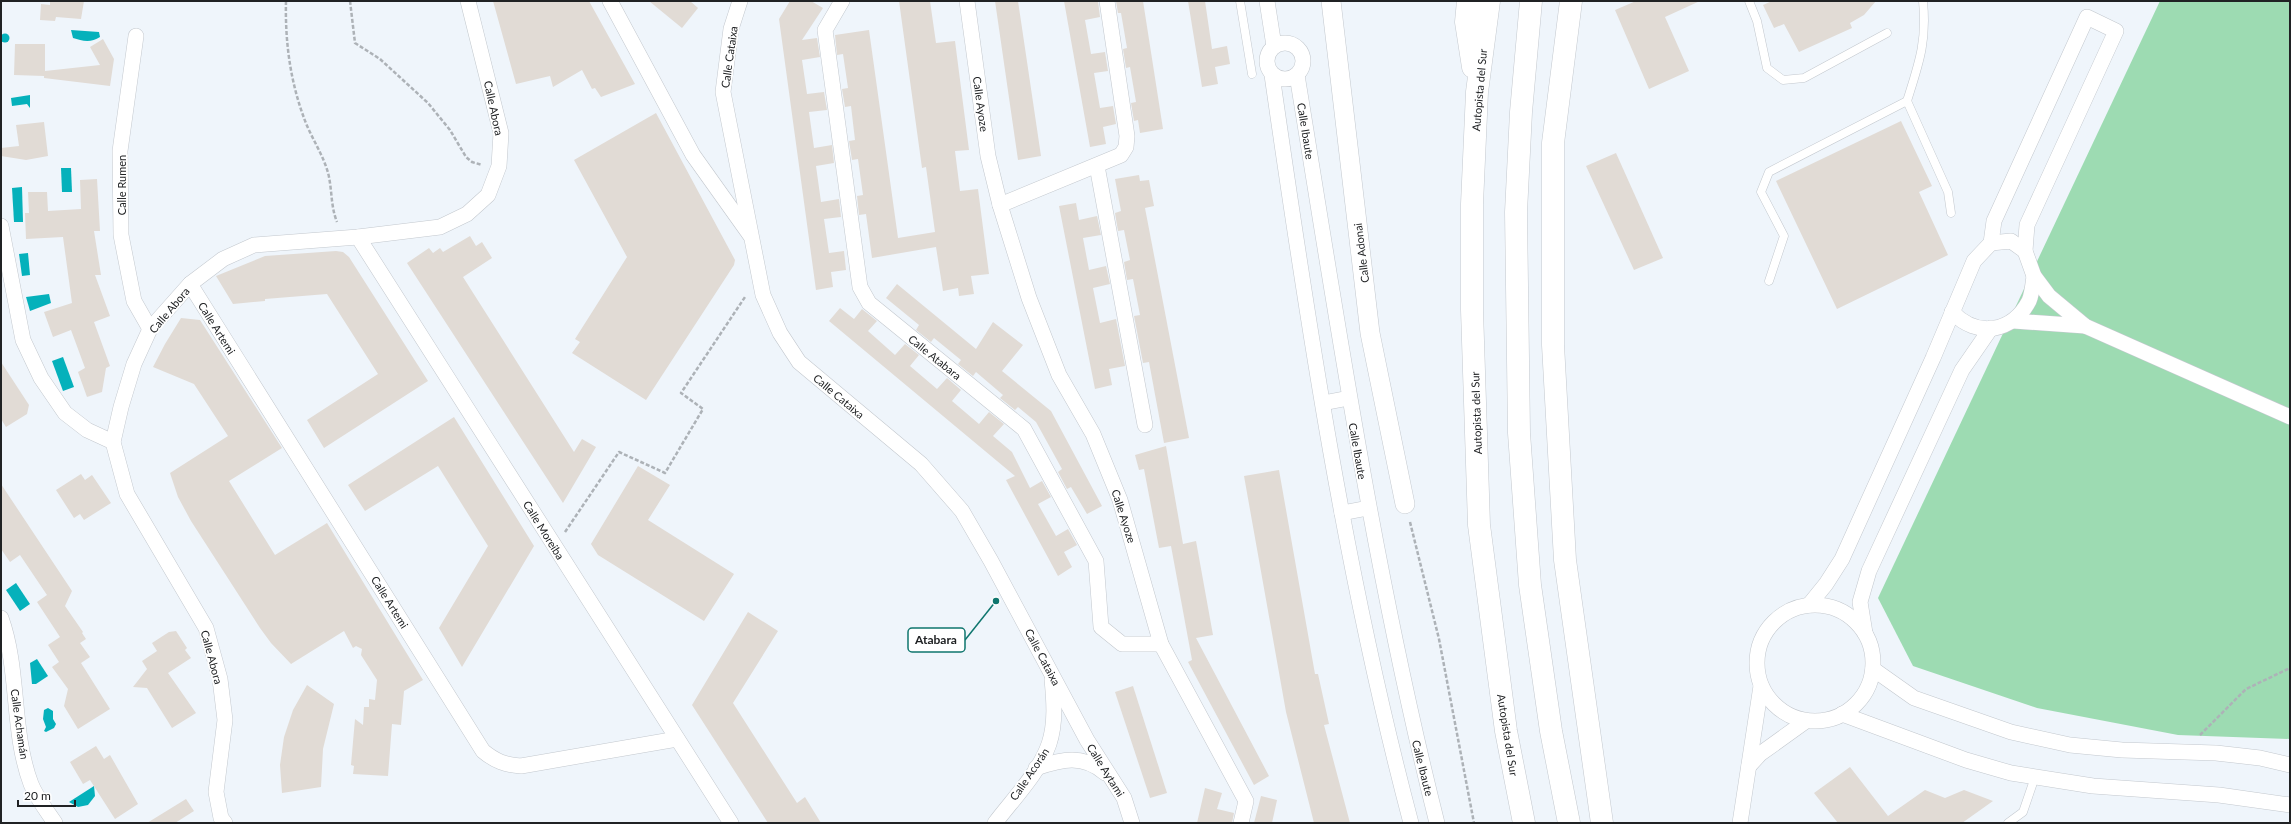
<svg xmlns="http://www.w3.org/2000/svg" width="2291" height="824" font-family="Lato,sans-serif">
<rect width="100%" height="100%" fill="#eff5fb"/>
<!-- green -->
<polygon fill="#9ddbb2" points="2160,1 2290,1 2290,739 2178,735 2037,708 1913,666 1878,598"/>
<!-- water -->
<g fill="#05b1bb">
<path d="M71 30 99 32 100 37C91 43 82 41 73 38Z"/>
<circle cx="5" cy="38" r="4.5"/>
<polygon points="30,95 30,108 27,104 12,106 11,98"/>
<polygon points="61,168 71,168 72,192 62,192"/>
<polygon points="22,187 23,222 14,222 12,188"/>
<polygon points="28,253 30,275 22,276 19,254"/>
<polygon points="49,294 51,303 30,311 26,297"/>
<polygon points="63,357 74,387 63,391 52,361"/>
<polygon points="16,583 30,604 20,611 6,590"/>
<polygon points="37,659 48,676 36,684 32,684 30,663"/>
<polygon points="48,708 53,711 53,719 56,724 54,728 46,732 44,731 46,727 43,719 44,710"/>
<polygon points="94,786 95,796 88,805 78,807 69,802"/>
</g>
<!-- building -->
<g fill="#e1dbd5">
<polygon points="50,1 84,1 81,19 56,17 55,21 40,20 41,4 50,5"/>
<polygon points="493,1 589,1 635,84 601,97 595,88 592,89 582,70 553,87 550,76 516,84"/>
<polygon points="649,1 690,1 698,8 682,28"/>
<polygon points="790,1 811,1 823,8 802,40 817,38 820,57 802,60 807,94 824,92 827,110 809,112 814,148 832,145 834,163 816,166 821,202 839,199 841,217 824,219 829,253 844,251 846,270 831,272 833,287 816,290 779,19"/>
<polygon points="899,1 930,1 936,43 955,41 969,150 955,151 960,191 978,189 989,274 971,276 974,294 959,296 958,288 943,291 936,247 872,258 866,214 859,215 857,196 863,195 858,159 852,160 849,141 855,140 851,106 845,107 842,89 848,88 843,54 837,55 835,35 869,30 898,238 935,232 926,167 922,168"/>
<polygon points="995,1 1018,1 1041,156 1018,160"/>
<polygon points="1064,1 1098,1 1100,17 1085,20 1091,54 1105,52 1108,71 1094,73 1100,108 1113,106 1116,124 1103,127 1106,144 1090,147"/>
<polygon points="1116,1 1143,1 1163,129 1140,133 1138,120 1134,121 1131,103 1136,102 1130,67 1126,68 1123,49 1127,48 1121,13 1118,13"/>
<polygon points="1188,1 1205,1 1212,49 1227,46 1230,64 1215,67 1218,84 1202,87"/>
<polygon points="1636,1 1700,1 1665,17 1689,71 1649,89 1615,10"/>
<polygon points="1772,1 1876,1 1864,15 1850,23 1852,28 1799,52 1784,24 1774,28 1763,5"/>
<polygon points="103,39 114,59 110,86 44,78 44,76 14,75 15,44 45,44 45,71 100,65 90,47"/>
<polygon points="656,113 735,260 734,265 646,400 572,353 580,342 575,339 627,257 574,160"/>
<polygon points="1901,121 1932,186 1919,192 1948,255 1837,309 1776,181"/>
<polygon points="44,122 48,156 26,160 1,156 1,148 19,146 16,125"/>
<polygon points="1616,153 1663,258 1634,270 1586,166"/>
<polygon points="1139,175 1140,181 1149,180 1154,206 1145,208 1189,438 1164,443 1149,362 1143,363 1134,316 1140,315 1133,279 1127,280 1124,262 1130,260 1124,230 1118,231 1115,213 1121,211 1115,179"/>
<polygon points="97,179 100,231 94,231 101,275 95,275 110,316 94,322 110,366 106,368 102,392 87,397 78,372 85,368 71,330 53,337 44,312 72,303 63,237 26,239 25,213 29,213 28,192 47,192 48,211 81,209 80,180"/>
<polygon points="1076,203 1079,220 1097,216 1101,235 1083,238 1089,270 1106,266 1110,284 1093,288 1100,323 1116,319 1125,366 1109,369 1112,385 1095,389 1059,206"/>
<polygon points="470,236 476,246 482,242 492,258 463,277 574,452 582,439 596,447 563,503 407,263 429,248 433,253 440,248 443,252"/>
<polygon points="336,251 343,252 349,257 428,381 324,448 307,420 378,374 327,294 265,299 265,301 233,304 216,276 265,256"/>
<polygon points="897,284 976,349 993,322 1023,345 1002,371 1051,411 1102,506 1087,514 1071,487 1067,489 1058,472 1062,469 1036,422 1018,407 1015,410 1000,398 1003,395 976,372 973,376 958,364 961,360 934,338 931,342 916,330 919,325 886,298"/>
<polygon points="840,308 854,319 862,309 877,321 868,331 895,355 905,344 919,355 910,366 937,389 947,378 961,390 952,401 979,424 989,412 1004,424 993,436 1012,452 1030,488 1042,481 1051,497 1038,504 1056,536 1068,529 1077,545 1064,552 1072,567 1058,576 1006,480 1015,476 829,321"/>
<polygon points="181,318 200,320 282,448 229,481 275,555 327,523 423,680 404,691 401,725 392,724 388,776 353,774 354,766 351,765 355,719 363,725 364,707 369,707 369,699 375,700 377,680 361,655 362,649 356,646 353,648 344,631 291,664 271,643 260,628 191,521 178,497 170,473 228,436 194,384 153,367 165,344"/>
<polygon points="1,362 29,405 27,414 6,427 1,419"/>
<polygon points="454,417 534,546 462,667 439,628 488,546 438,466 365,511 348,485"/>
<polygon points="1166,446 1183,544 1196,541 1213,635 1196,638 1269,776 1254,785 1188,662 1192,660 1171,546 1159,548 1144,469 1139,470 1135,455"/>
<polygon points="638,466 670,485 648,520 734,574 704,621 598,555 591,544"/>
<polygon points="1279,470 1315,674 1318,674 1329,724 1324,725 1350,823 1314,823 1286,712 1244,476"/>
<polygon points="81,474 85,480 92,475 111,503 84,520 80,514 74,518 56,490"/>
<polygon points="1,484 72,591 65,606 83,632 82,633 86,639 80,643 90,657 81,663 110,709 78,729 64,706 68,689 52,667 59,662 48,645 60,637 37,602 47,595 20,555 10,562 1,549"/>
<polygon points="748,612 778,631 733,703 797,803 805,797 821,823 768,823 692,705"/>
<polygon points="176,631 187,648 185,650 191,658 168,673 196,713 172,728 147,688 133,687 147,669 142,661 157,651 152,643 169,632"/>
<polygon points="307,685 334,704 323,749 321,787 282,793 280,765 284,737 293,710"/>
<polygon points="1133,686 1167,793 1150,798 1115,692"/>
<polygon points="96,746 104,759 110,755 138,804 115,819 90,780 83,784 70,762"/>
<polygon points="1850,767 1888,816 1925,790 1945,798 1964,790 1993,801 1962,823 1838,823 1814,793"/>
<polygon points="1205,788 1222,793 1217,809 1234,813 1232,823 1197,823"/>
<polygon points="1261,796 1277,800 1272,823 1254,823"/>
<polygon points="186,799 194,811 175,823 147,823"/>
</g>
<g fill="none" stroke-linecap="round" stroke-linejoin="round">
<defs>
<g id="service">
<polyline points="1240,1 1252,74"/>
<polyline points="1749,1 1757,21 1767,68 1783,80 1804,78 1887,33"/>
<polyline points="1907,101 1948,192 1951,213"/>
<path d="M1769 281 1784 236 1761 192 1769 172 1907 101C1919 63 1927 42 1923 1"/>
<polyline points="2008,823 2023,812 2035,777"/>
</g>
<g id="minor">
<polyline points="610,1 693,155 750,235"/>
<polyline points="740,1 731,29 723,92 763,295 780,333 799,362 921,464 962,511 991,561 1087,740 1124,798 1132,823"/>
<polyline points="842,1 825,30 860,287 869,303 1024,429 1096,561 1101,627 1122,644 1161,644"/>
<polyline points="967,1 988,156 1000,205 1029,298 1059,375 1093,434 1120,500 1161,644 1246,801 1241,823"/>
<polyline points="1267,1 1274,46"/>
<polyline points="136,36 120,151 121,235 134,301 150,329"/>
<circle cx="1285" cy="61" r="18"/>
<path d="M1272 75C1308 326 1346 578 1411 823"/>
<path d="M1297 75C1338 326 1375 577 1437 823"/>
<polyline points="1097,166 1145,425"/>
<polyline points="1000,205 1121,155 1126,147 1127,136 1107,1"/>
<polyline points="1,226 23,340 41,378 65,413 87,430 113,442"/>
<polyline points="358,237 731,823"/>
<polyline points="1991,243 2011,241 2025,251"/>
<path d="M190 284 483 751C495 761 505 765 521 766L677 739"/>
<path d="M1952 312C1977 338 2012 333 2029 301 2032 294 2033 284 2034 276"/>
<polyline points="2014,321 2085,326"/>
<polyline points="1323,403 1349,398"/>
<polyline points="1342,513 1368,508"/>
<polyline points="1809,605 1826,584 1842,559 1933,358 1974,261 1991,243 1994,221 2087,17 2116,31 2027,225 2025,251 2034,276 2049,296 2085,326 2290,417"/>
<circle cx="1815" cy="663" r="58"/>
<path d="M1 618C20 671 11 731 31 784 36 797 47 811 55 823"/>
<polyline points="1865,633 1860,602 1869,571 1962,370 1991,328"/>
<polyline points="1873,669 1914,698 2011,732 2070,745 2122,750 2216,753 2260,758 2290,765"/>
<polyline points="1842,714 1966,760 2011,773 2093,786 2219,795 2290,805"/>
<polyline points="1749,766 1760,754 1806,721"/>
<path d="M1036 768C1062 759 1083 754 1105 773"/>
<polyline points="225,823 221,818 216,792 225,720 220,679 206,628 127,494 113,442 121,407 134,364 150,329 190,284 223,259 254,245 358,237 440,227 467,214 488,195 499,166 501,133 468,1"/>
<path d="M995 823C1013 799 1039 773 1049 744 1056 723 1054 700 1052 679"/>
<polyline points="1740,823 1761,686"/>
</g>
<polyline id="tertiary" points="1331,1 1370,333 1405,504"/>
<g id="motorway">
<polyline points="1468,1 1466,22 1473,67"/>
<polyline points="1489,1 1477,92 1472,204 1472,310 1479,525 1506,731 1524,823"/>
<polyline points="1531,1 1521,112 1516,212 1519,433 1530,585 1551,731 1569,823"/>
<polyline points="1571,1 1553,143 1553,345 1565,560 1602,823"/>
</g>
</defs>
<!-- service casing -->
<use href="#service" stroke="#c3c8ce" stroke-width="9"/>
<!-- minor casing -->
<use href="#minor" stroke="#c3c8ce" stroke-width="16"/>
<!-- tertiary casing -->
<use href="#tertiary" stroke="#c3c8ce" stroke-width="20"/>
<!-- motorway casing -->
<use href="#motorway" stroke="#c3c8ce" stroke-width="23"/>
<!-- path -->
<g stroke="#adb2b7" stroke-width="2.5" stroke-dasharray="4 2" stroke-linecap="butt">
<path d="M286 1C285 41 290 80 304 118 311 138 325 157 329 177 332 192 331 207 337 222"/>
<polyline points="350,1 355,43 380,59 428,103 450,130 466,157 472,162 482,165"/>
<polyline points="1410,522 1439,639 1474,823"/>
<polyline points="565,532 619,452 665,473 703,409 681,393 745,297"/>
<polyline points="2200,735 2246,689 2290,668"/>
</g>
<!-- service -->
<use href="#service" stroke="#fff" stroke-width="8"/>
<!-- minor -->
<use href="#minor" stroke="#fff" stroke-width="15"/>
<!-- tertiary -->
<use href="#tertiary" stroke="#fff" stroke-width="19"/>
<!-- motorway -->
<use href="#motorway" stroke="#fff" stroke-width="22"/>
</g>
<g text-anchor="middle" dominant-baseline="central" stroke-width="3.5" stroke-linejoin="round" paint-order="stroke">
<!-- street labels -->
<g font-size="11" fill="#202224" stroke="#fff">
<text transform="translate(729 57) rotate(-82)">Calle Cataixa</text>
<text transform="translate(1479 90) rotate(-85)">Autopista del Sur</text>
<text transform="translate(981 104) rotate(82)">Calle Ayoze</text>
<text transform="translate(494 108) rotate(78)">Calle Abora</text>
<text transform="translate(1306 131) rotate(81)">Calle Ibaute</text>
<text transform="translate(121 185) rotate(-90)">Calle Rumen</text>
<text transform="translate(1361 253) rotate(-97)">Calle Adonai</text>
<text transform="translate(169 310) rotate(-50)">Calle Abora</text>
<text transform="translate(217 328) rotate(58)">Calle Artemi</text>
<text transform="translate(935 357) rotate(39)">Calle Atabara</text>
<text transform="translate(839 396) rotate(40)">Calle Cataixa</text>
<text transform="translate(1476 413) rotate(-92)">Autopista del Sur</text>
<text transform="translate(1358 451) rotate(80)">Calle Ibaute</text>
<text transform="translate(1124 516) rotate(72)">Calle Ayoze</text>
<text transform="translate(544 530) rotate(58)">Calle Moreiba</text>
<text transform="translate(390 602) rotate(58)">Calle Artemi</text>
<text transform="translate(212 657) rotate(75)">Calle Abora</text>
<text transform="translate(1043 657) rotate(62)">Calle Cataixa</text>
<text transform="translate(20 724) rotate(82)">Calle Achamán</text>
<text transform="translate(1508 735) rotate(81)">Autopista del Sur</text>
<text transform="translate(1423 768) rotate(76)">Calle Ibaute</text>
<text transform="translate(1106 770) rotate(58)">Calle Aytami</text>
<text transform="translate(1029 774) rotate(-56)">Calle Acorán</text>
</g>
</g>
<!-- callouts -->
<path fill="none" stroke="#0f766e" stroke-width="1.5" d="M996 601L965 640"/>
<circle fill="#0f766e" stroke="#fff" stroke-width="1.5" cx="996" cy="601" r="4"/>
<rect fill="#fff" stroke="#0f766e" stroke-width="1.5" x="908" y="628" width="57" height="24" rx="4"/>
<g font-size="12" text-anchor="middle" font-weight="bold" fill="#202224">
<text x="936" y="644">Atabara</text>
</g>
<!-- border -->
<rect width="2291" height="824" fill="none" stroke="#202224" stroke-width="4"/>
<!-- scale -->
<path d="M18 800v6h57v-6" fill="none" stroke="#202224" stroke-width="2"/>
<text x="24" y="800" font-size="12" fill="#202224" stroke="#ffffff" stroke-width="3" paint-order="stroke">20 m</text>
</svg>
